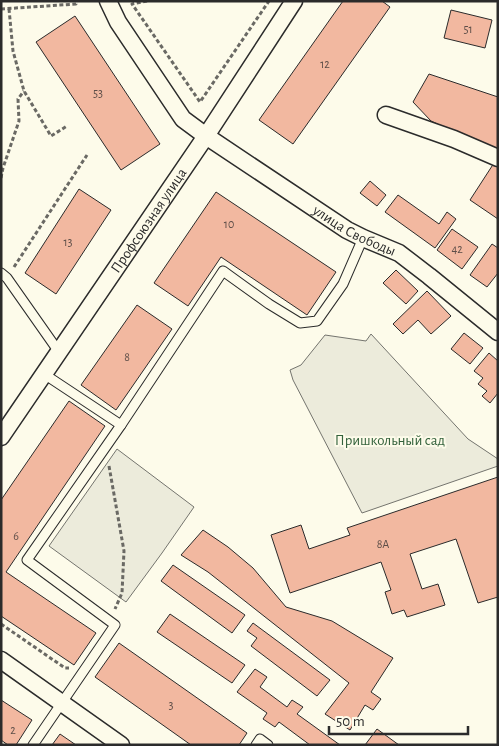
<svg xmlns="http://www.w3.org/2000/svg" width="499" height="746" font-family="'Alegreya Sans',sans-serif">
<rect width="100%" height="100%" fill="#fdfbea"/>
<!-- green -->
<g fill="#ecebdb" stroke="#74746e">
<polygon points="371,334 468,439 498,459 498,466 362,513 293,380 290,370 301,365 325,335 366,341"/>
<polygon points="117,449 194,507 162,553 126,602 49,546"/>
</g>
<!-- building -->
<g fill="#f2b8a0" stroke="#2b2b2b">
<polygon points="343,1 382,1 390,7 293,144 259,120"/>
<polygon points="451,10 492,20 485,48 444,38"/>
<polygon points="75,16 160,144 121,170 36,42"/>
<polygon points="429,74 498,97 498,153 431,121 413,102"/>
<polygon points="494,163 498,165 498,219 470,200"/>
<polygon points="370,181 386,195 377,206 360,193"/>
<polygon points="79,189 111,210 56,294 25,273"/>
<polygon points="216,192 336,272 307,315 221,257 188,306 154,283"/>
<polygon points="398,195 439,224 447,212 456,219 435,248 385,212"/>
<polygon points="452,229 478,247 462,269 437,250"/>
<polygon points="492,244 498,248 498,273 487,287 470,275"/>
<polygon points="396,270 418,291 406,304 383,283"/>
<polygon points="427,291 451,316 431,334 418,320 403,334 393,324"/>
<polygon points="137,305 172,329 116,410 81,385"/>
<polygon points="464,333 483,348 470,364 451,349"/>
<polygon points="489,353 498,361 498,393 490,403 482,396 487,391 478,384 483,378 474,371"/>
<polygon points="69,401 105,426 6,572 96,633 74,665 1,616 1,500"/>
<polygon points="498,477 498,597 478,603 456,539 410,554 422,589 438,584 445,605 407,617 404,610 392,614 385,592 391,590 381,562 290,593 271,535 301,525 309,549 350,535 347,528"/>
<polygon points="203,530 228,547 253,568 286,607 332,621 393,658 371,692 381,699 373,710 365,705 350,730 325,714 349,683 208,572 181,555"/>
<polygon points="173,565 245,615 232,633 161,581"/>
<polygon points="170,614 245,665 232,683 157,632"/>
<polygon points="253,623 330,680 317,696 251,646 257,638 247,631"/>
<polygon points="119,643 247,733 239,745 191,745 95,677"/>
<polygon points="255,669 267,677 260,687 287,707 292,700 303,707 297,714 340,745 310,745 279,722 275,727 263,719 267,713 237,692"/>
<polygon points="1,700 32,720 16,745 8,745 1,740"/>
<polygon points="377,729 399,745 365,745"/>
<polygon points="60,734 76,745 52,745"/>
</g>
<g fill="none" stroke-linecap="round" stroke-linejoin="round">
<defs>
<g id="lane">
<polyline points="1,273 7,278 59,352"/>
<polyline points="44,374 121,425 223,271 269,304 300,323 317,321 343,284 363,238"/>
<polyline points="33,745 115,625 27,560 121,425"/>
<polyline points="256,745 260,739 268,745"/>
</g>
<g id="street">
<path id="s1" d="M108 1 118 22 183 119 206 136 347 230 363 238 399 253 429 276 498 332"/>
<polyline points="386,115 454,139 498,158"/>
<path id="s2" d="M1 437 206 136 294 1"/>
<polyline points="1,660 121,745"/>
</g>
</defs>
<!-- lane casing -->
<use href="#lane" stroke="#2b2b2b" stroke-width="11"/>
<!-- street casing -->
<use href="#street" stroke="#2b2b2b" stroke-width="19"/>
<!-- path -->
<g stroke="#6a6964" stroke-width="3" stroke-dasharray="4 2.5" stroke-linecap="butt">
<polyline points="147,1 132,4 200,102 269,1"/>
<polyline points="1,9 76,4 76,1"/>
<polyline points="9,9 13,51 24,91 51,136 67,126"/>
<polyline points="1,178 3,168 19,121 18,99 24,91"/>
<polyline points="14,267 87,155"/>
<polyline points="109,466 124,551 122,593 115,609"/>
<polyline points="1,624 65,668 69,668"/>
</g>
<!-- lane -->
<use href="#lane" stroke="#fdfbea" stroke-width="9"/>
<!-- street -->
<use href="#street" stroke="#fdfbea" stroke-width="16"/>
</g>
<g text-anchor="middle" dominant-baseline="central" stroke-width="4" stroke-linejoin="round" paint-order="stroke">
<!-- number labels -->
<g font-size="12" fill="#5d4e48">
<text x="468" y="29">51</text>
<text x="325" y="64">12</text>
<text x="98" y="93">53</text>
<text x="229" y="224">10</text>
<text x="68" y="242">13</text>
<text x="457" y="249">42</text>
<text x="127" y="357">8</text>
<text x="16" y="536">6</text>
<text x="383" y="544">8А</text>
<text x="171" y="705">3</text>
<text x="13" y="730">2</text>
</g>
<!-- street labels -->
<g font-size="15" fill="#2b2b2b" stroke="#fdfbea">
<text stroke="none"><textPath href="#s2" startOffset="262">Профсоюзная улица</textPath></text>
<text stroke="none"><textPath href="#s1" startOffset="345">улица Свободы</textPath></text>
</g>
<!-- park labels -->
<g font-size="15" fill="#34623c" stroke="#fdfbea">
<text x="390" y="440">Пришкольный сад</text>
</g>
</g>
<!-- border -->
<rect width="499" height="746" fill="none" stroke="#2b2b2b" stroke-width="5"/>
<!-- scale -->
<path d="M329 726v8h139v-8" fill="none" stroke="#2b2b2b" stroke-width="2.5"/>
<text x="336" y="726" font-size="15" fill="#2b2b2b" stroke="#fdfbea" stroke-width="4" paint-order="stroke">50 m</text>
</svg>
